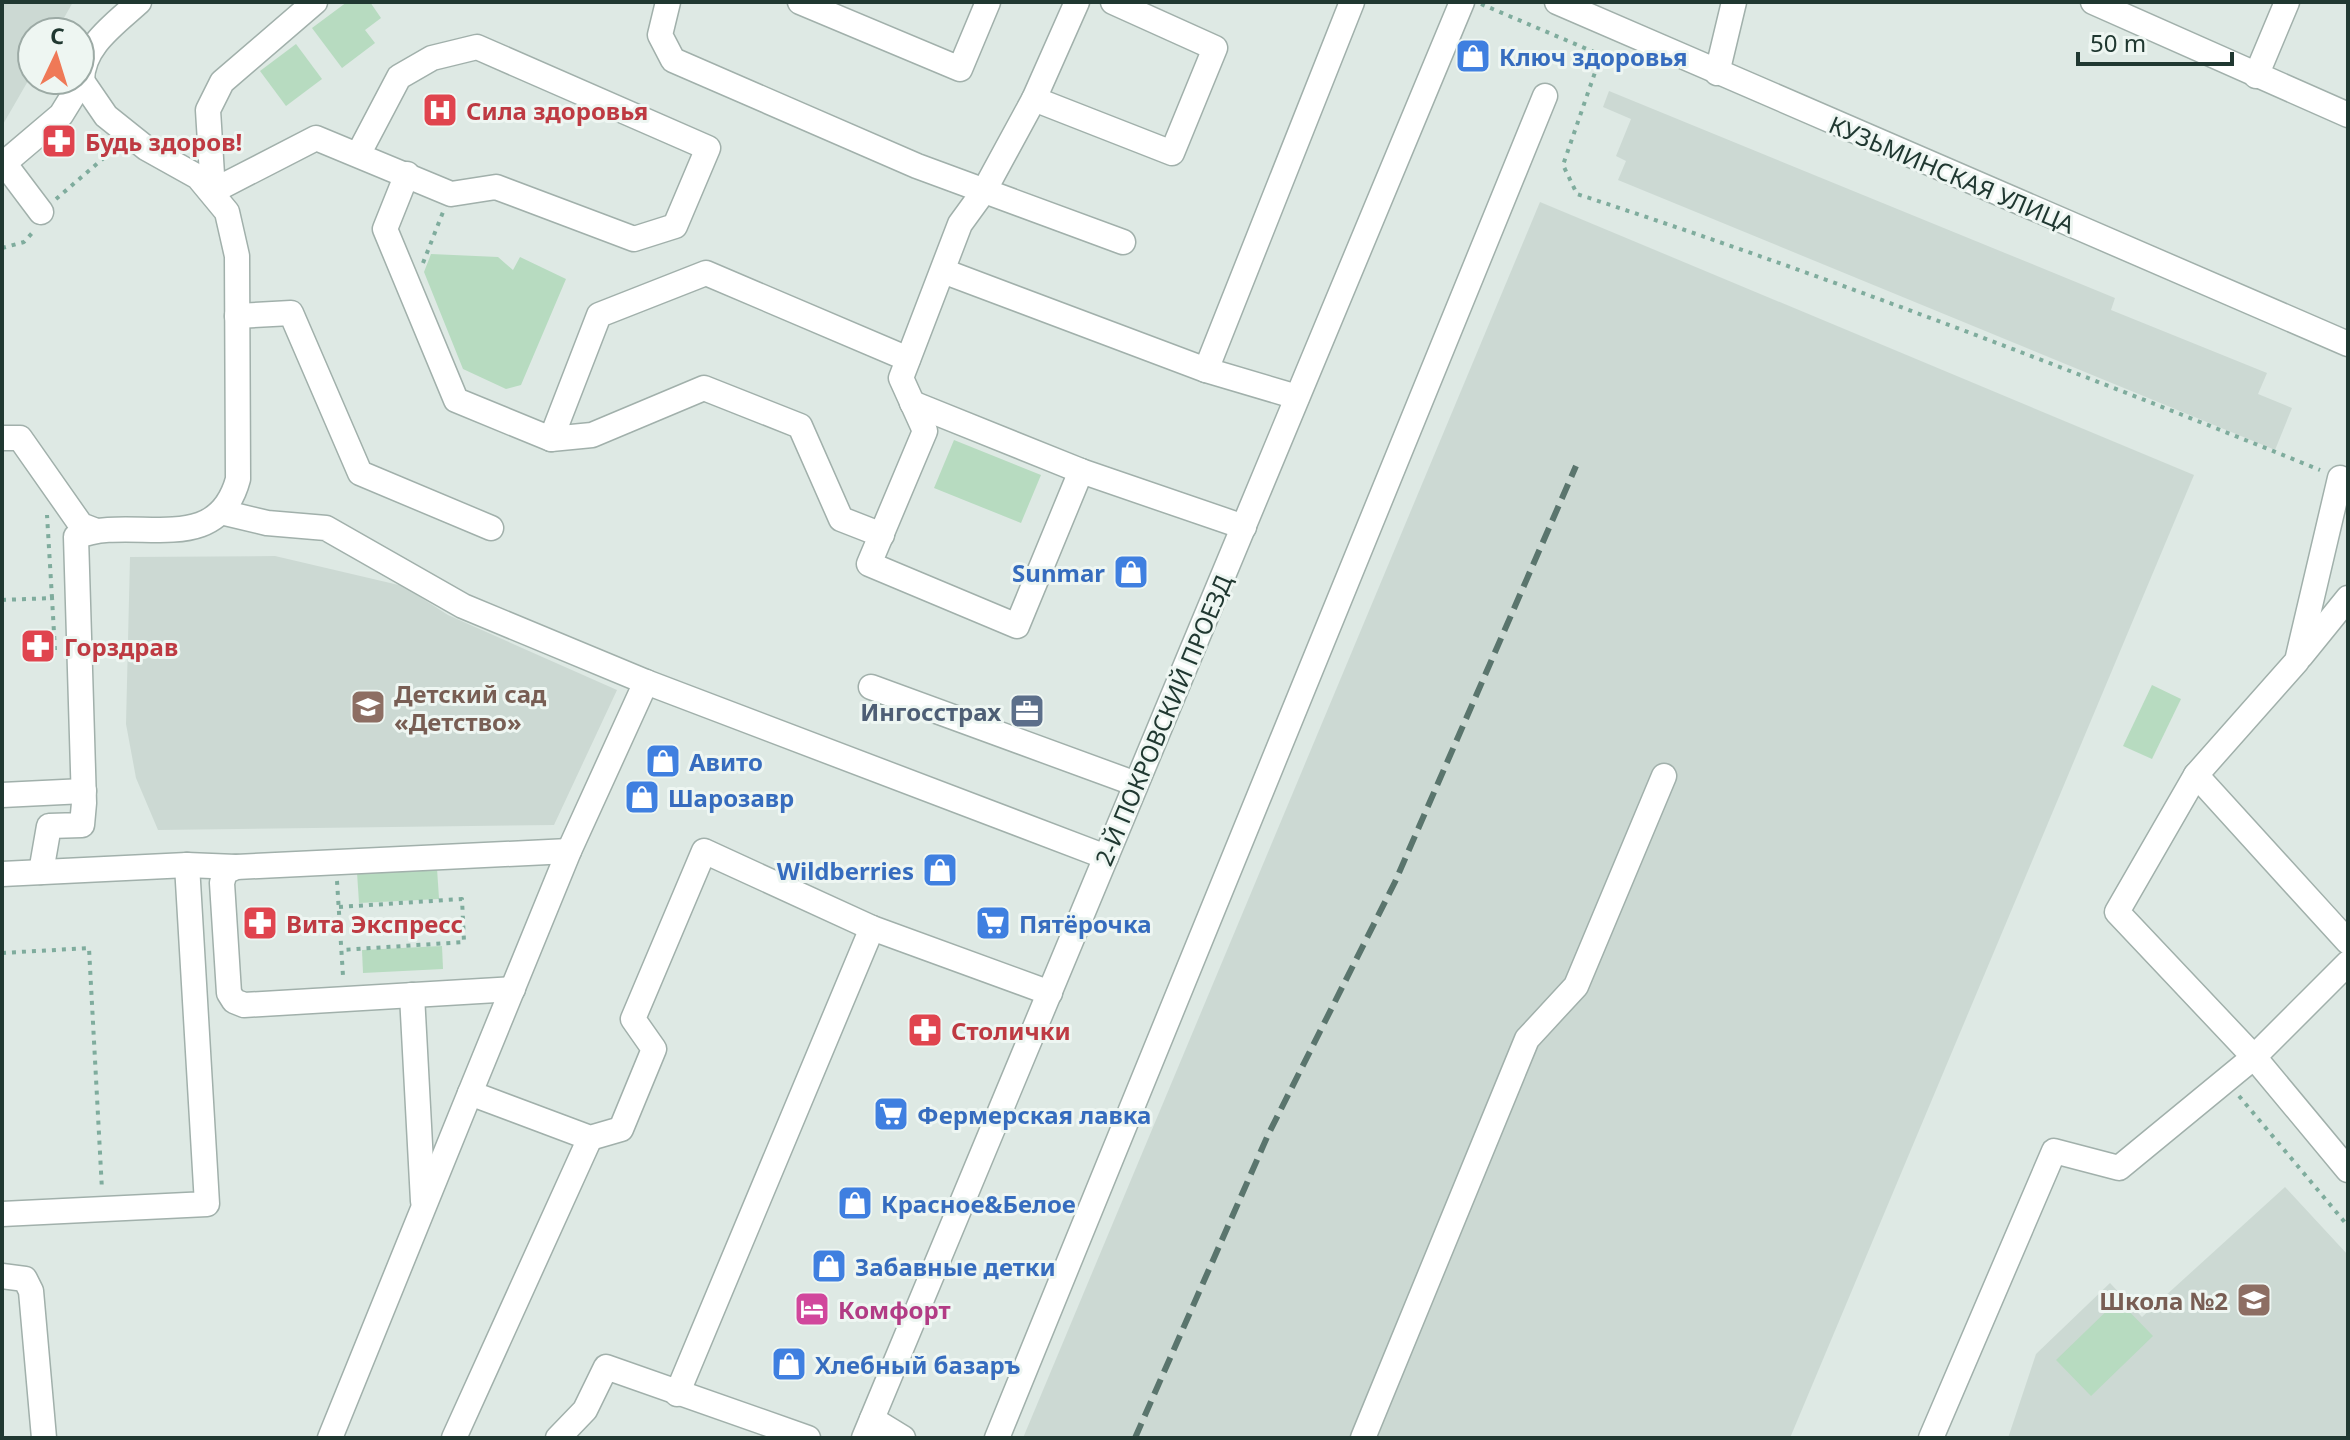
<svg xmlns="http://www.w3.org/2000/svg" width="2350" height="1440" font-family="'Noto Sans',sans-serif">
<rect width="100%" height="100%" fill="#dee9e4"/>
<!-- built -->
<g fill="#ccd9d3">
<polygon points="2,2 73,2 56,32 32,32 32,74 2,126"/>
<polygon points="1609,91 2115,298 2111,310 2267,373 2258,394 2292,408 2275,450 1618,180 1626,161 1616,156 1631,119 1603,107"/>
<polygon points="1540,202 2194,475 1790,1438 1023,1438"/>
<polygon points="275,556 403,586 448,615 617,690 554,825 158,830 136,778 126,724 130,557"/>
<polygon points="2285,1187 2348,1255 2348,1438 2008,1438 2036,1354 2110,1283 2142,1317"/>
</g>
<!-- green -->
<g fill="#b7dbc0">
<polygon points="347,2 370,2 381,18 365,30 375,43 342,68 312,28"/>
<polygon points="296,44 322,79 286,106 260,71"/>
<polygon points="431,254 498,257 513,270 520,257 566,279 521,385 506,389 463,369 424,272"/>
<polygon points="954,440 1041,475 1021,523 934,488"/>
<polygon points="2152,685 2181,699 2152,759 2123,746"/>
<polygon points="437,868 439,899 359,903 357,872"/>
<polygon points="442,946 443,969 363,973 362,950"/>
<polygon points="2118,1300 2153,1336 2091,1396 2056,1360"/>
</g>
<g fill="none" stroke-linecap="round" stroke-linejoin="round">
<defs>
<g id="minor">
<polyline points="315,2 222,82 208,110 213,191 316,138 451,194 496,187 634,239 675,226 708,148 477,47 432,58 399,77 359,153"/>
<polyline points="668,2 660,35 673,60 917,166 1123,242"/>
<polyline points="800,2 960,69 988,2"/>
<polyline points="1077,2 1034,99 984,191 960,224 901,378 925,431 869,564 1017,626 1081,471"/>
<polyline points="1557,2 2348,344"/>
<polyline points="2093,2 2348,115"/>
<polyline points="1717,73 1734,2"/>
<polyline points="2256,76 2287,2"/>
<path d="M82 81C82 46 115 24 139 2"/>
<polyline points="1034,99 1172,153 1215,48 1113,2"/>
<polyline points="4,163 41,212"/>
<polyline points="2,165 61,115 82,81"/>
<polyline points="407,174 385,229 456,400 551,439 599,315 706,273 908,359"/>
<polyline points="943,271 1206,370"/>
<polyline points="237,316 291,313 360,473 491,528"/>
<polyline points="1297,397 1206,370 1352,2"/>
<polyline points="912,403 1081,471 1244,527"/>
<polyline points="2,438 20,438 81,525 94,530"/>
<polyline points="551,439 592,435 704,388 800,426 841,519 882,535"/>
<polyline points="2340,478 2297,661 2196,775 2348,942"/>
<polyline points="221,512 267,523 326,528 463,606 646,682 1106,857"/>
<polyline points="2301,656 2348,598"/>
<polyline points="646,682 569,851 470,1093 590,1138 621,1129 654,1049 633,1019 704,851 872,928 1050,993"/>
<polyline points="871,687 1136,784"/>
<polyline points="2,795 84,791"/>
<path d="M41 872 49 826 82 825 84 803 76 537C132 513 216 561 238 479L237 256 227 212 198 177 146 148 106 116 82 81"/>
<polyline points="2,874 187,865 236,867"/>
<polyline points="2348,963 2254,1057 2348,1170"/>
<polyline points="513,989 244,1005 234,1001 229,993 222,883 225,872 236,867 569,851"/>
<polyline points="412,995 423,1201"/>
<polyline points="2,1214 207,1204 187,865"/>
<polyline points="2,1276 25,1279 31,1291 44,1438"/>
<polyline points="677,1394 872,928"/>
<polyline points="872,1419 903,1438"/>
<polyline points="330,1438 470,1093"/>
<polyline points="454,1438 590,1138"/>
<polyline points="558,1438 585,1410 606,1367 808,1438"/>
<polyline points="864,1438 1462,2"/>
<polyline points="997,1438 1545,96"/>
<polyline points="1363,1438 1527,1039 1576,986 1664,776"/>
<polyline points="1931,1438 2054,1151 2119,1168 2254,1057 2117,912 2196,775"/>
</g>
</defs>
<!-- minor casing -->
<use href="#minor" stroke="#a1b0ab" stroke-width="27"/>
<!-- path -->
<g stroke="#7fac9d" stroke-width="4" stroke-dasharray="4 6" stroke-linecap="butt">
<path d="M1481 4 1601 55 1563 165 1577 194C1828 276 2075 371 2320 470"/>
<polyline points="56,199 113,150"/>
<polyline points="2,248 24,242 34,231"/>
<polyline points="423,263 443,212"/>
<polyline points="2,600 52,598 47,515"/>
<polyline points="55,650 52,598 58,597"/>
<polyline points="337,881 343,976"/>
<polyline points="339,907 462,899 464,942 341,950"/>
<polyline points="2,953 89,948 102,1190"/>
<polyline points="2239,1096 2348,1226"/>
</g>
<!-- minor -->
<use href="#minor" stroke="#fff" stroke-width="24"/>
<!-- rail -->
<polyline stroke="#5a756d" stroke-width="6" stroke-dasharray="16 8" stroke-linecap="butt" points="1135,1438 1268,1135 1395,882 1576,466"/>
</g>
<!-- icons -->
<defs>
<symbol id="shop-square" viewBox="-11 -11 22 22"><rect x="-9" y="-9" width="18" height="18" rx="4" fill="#3f7fe0" stroke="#eef6f2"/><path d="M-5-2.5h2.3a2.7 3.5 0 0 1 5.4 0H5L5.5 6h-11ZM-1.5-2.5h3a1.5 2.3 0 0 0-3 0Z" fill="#fff"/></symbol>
<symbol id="hospital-square" viewBox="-11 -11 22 22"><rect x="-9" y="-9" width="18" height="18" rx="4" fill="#e0444e" stroke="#eef6f2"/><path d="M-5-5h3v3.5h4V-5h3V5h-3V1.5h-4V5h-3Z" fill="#fff"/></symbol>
<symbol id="pharmacy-square" viewBox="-11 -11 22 22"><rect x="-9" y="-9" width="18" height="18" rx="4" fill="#e0444e" stroke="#eef6f2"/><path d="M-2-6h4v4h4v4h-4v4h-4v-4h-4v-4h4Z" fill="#fff"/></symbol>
<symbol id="school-square" viewBox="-11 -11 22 22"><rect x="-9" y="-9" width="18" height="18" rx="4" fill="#8d6e63" stroke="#eef6f2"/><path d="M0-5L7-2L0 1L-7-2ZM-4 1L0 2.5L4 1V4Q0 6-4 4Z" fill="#fff"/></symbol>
<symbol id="office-square" viewBox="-11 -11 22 22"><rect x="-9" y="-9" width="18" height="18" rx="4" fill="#5c6f8a" stroke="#eef6f2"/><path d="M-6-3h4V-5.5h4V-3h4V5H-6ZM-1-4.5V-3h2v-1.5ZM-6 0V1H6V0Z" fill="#fff"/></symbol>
<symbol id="supermarket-square" viewBox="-11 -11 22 22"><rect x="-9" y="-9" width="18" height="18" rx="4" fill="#3f7fe0" stroke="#eef6f2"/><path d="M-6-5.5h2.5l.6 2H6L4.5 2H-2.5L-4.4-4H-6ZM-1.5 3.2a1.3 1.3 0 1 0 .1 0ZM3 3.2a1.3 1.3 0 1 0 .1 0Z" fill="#fff"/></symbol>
<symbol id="hotel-square" viewBox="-11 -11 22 22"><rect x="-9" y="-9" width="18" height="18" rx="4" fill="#d1479c" stroke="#eef6f2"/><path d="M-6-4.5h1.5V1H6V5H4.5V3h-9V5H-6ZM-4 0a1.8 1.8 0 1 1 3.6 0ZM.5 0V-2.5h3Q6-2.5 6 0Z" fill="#fff"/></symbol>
</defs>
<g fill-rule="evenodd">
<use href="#shop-square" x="1453" y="36" width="40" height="40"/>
<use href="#hospital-square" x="420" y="90" width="40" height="40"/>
<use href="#pharmacy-square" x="39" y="121" width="40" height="40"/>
<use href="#shop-square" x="1111" y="552" width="40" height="40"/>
<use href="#pharmacy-square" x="18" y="626" width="40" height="40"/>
<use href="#school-square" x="348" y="687" width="40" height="40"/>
<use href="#office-square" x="1007" y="691" width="40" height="40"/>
<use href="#shop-square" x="643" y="741" width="40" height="40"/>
<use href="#shop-square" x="622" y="777" width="40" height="40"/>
<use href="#shop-square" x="920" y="850" width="40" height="40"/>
<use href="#pharmacy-square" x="240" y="903" width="40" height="40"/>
<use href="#supermarket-square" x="973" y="903" width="40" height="40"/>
<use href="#pharmacy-square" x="905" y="1010" width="40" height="40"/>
<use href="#supermarket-square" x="871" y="1094" width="40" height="40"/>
<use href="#shop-square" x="835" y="1183" width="40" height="40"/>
<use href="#shop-square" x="809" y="1246" width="40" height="40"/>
<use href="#school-square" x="2234" y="1280" width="40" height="40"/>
<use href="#hotel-square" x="792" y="1289" width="40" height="40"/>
<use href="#shop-square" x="769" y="1344" width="40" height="40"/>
</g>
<g text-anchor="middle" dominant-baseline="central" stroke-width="6" stroke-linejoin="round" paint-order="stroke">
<!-- shop labels -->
<g font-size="24" font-weight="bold" fill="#366cbe" stroke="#eef6f2" text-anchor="start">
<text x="1499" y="56">Ключ здоровья</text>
<text x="1105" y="572" text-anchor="end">Sunmar</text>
<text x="689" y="761">Авито</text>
<text x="668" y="797">Шарозавр</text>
<text x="914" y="870" text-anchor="end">Wildberries</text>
<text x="1019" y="923">Пятёрочка</text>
<text x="917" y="1114">Фермерская лавка</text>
<text x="881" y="1203">Красное&amp;Белое</text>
<text x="855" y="1266">Забавные детки</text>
<text x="815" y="1364">Хлебный базаръ</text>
</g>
<!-- health labels -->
<g font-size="24" font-weight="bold" fill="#be3a42" stroke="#eef6f2" text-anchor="start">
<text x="466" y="110">Сила здоровья</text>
<text x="85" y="141">Будь здоров!</text>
<text x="64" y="646">Горздрав</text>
<text x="286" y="923">Вита Экспресс</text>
<text x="951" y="1030">Столички</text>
</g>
<!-- street labels -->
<g font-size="24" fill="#203831" stroke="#eef6f2">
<text transform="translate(1952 174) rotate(23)">КУЗЬМИНСКАЯ УЛИЦА</text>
<text transform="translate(1163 720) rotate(-67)">2-Й ПОКРОВСКИЙ ПРОЕЗД</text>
</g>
<!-- education labels -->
<g font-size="24" font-weight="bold" fill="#785e54" stroke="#eef6f2" text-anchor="start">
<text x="394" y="693">Детский сад<tspan x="394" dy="28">«Детство»</tspan></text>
<text x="2228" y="1300" text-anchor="end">Школа №2</text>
</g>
<!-- service labels -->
<g font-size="24" font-weight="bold" fill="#4e5e75" stroke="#eef6f2" text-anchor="end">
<text x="1001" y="711">Ингосстрах</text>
</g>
<!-- hotel labels -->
<g font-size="24" font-weight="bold" fill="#b23c85" stroke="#eef6f2" text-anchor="start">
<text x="838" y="1309">Комфорт</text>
</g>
</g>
<!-- border -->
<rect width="2350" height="1440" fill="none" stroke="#203831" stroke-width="8"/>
<!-- north arrow -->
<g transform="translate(56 56) rotate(4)"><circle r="38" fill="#eef6f2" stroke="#9caaa5" stroke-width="2"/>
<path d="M0-6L14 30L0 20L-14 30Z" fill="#ef7957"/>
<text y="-12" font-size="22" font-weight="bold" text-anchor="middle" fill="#203831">С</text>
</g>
<!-- scale -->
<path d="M2078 52v12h154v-12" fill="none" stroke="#203831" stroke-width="4"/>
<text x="2090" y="52" font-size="24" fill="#203831" stroke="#eef6f2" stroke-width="6" paint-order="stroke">50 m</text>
</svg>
